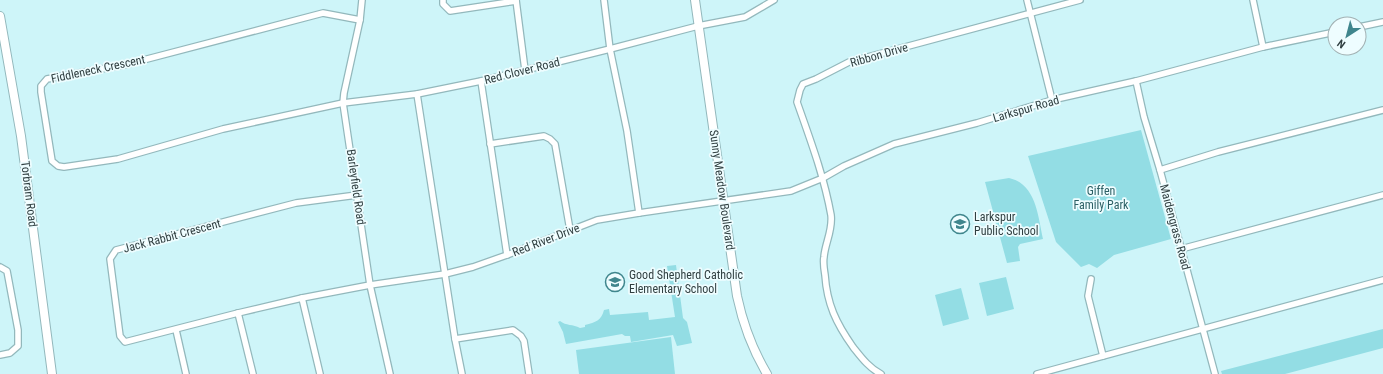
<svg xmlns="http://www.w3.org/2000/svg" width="1383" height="374" font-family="'Roboto Condensed',sans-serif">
<rect width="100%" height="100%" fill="#cef5f9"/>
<!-- green -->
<g fill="#93dde4">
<polygon points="1141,130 1171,239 1114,255 1097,268 1089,264 1081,267 1056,242 1028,156"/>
<path d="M1009 178C1036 184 1038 216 1043 239L1020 244 1018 247 1020 261 1007 263 985 182Z"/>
<path d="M676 265 683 318 687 322 692 343 677 346 673 335 631 342 630 336H625L622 334 566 344 563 332 558 322 560 321C566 326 573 324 580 328L585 327V325C596 322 601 321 604 310L609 309 610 315 648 312 649 320 675 317 667 266Z"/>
<polygon points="1006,277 1014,309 987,316 979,283"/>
<polygon points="961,288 969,319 943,326 935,295"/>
<polygon points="1383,329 1383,348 1285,374 1222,374 1221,371"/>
<polygon points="671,337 675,374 579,374 576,350"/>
</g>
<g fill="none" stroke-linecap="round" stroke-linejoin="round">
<defs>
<g id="street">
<polyline points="362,0 360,20 344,93 343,103 370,285 390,374"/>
<polyline points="443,0 443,4 450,11 516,1"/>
<polyline points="516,0 525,70"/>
<polyline points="604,0 610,49 627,131 639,213"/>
<polyline points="1027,0 1052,100"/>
<polyline points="1253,0 1263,47"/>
<polyline points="360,20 323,13 128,64 47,79 41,86 41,92 52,161 58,166 64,167 118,159 223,129 343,103 417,94 481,81 610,49 698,26 745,17 774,0"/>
<polyline points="1359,27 1383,22"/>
<polyline points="481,81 507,255"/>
<polyline points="1136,81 1144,117 1160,170 1215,374"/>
<polyline points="417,94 455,339 462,374"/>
<polyline points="490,144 544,136 550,139 555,144 570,230"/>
<polyline points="1160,170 1218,152 1383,110"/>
<polyline points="357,195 296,203 116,250 110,259 120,336 125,342 238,313 302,298 370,285 445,274 473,267 507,255 597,220 639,213 791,191 823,178 844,166 894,144 977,123 1052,100 1136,81 1263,47 1335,32"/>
<polyline points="1181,249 1383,195"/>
<polyline points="0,267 7,271 18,330 18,346 10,353 0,355"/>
<polyline points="1091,279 1088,296 1103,356"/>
<polyline points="302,298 320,374"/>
<polyline points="238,313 253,374"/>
<polyline points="176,330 186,374"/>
<polyline points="455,339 513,330 521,336 524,341 529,374"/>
<path d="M881 374C869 368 861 357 853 347 836 323 827 304 825 275 824 269 823 262 824 257 825 243 833 230 831 215 824 176 810 139 797 102L800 90 803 84 816 79 849 62 1080 0"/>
<polyline points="1037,374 1383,280"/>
</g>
<g id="secondary">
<path d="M695 0 737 296C743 324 752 349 767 374"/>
<polyline points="0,16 21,136 52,374"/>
</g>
</defs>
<!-- street casing -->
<use href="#street" stroke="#93b8bc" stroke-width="8"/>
<!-- secondary casing -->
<use href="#secondary" stroke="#93b8bc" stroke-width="10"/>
<!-- street -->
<use href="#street" stroke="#fff" stroke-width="5.5"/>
<!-- secondary -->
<use href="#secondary" stroke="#fff" stroke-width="8"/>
</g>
<!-- icons -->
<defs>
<symbol id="school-ring" viewBox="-11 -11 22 22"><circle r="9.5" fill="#eefdff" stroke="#3f868d" stroke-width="1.5"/><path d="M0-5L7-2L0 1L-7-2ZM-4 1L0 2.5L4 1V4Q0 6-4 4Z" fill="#3f868d"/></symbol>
</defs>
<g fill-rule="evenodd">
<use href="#school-ring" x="949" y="213" width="22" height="22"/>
<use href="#school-ring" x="604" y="271" width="22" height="22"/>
</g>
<g text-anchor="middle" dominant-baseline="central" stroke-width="3.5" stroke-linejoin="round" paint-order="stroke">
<!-- street labels -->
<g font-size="12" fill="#303f41" stroke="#eefdff">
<text transform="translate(879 55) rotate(-16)">Ribbon Drive</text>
<text transform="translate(98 69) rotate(-12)">Fiddleneck Crescent</text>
<text transform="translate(522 71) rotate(-14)">Red Clover Road</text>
<text transform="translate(1026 109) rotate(-16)">Larkspur Road</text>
<text transform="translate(356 187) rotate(82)">Barleyfield Road</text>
<text transform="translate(722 190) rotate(82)">Sunny Meadow Boulevard</text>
<text transform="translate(29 194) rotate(83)">Torbram Road</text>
<text transform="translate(1175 227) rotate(75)">Maidengrass Road</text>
<text transform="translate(172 236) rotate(-15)">Jack Rabbit Crescent</text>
<text transform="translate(546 240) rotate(-21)">Red River Drive</text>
</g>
<!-- park labels -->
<g font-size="12" fill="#2c6065" stroke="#eefdff">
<text x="1101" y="191">Giffen<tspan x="1101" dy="14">Family Park</tspan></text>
</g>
<!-- poi labels -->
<g font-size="12" fill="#303f41" stroke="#eefdff" text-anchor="start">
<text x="974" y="217">Larkspur<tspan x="974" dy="14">Public School</tspan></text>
<text x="629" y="275">Good Shepherd Catholic<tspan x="629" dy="14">Elementary School</tspan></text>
</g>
</g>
<!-- north arrow -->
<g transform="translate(1347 36) rotate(216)"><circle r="19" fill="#eefdff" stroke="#a2b1b3"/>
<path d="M0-3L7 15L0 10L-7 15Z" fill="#3f868d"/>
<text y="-6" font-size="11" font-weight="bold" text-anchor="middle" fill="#303f41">N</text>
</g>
</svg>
